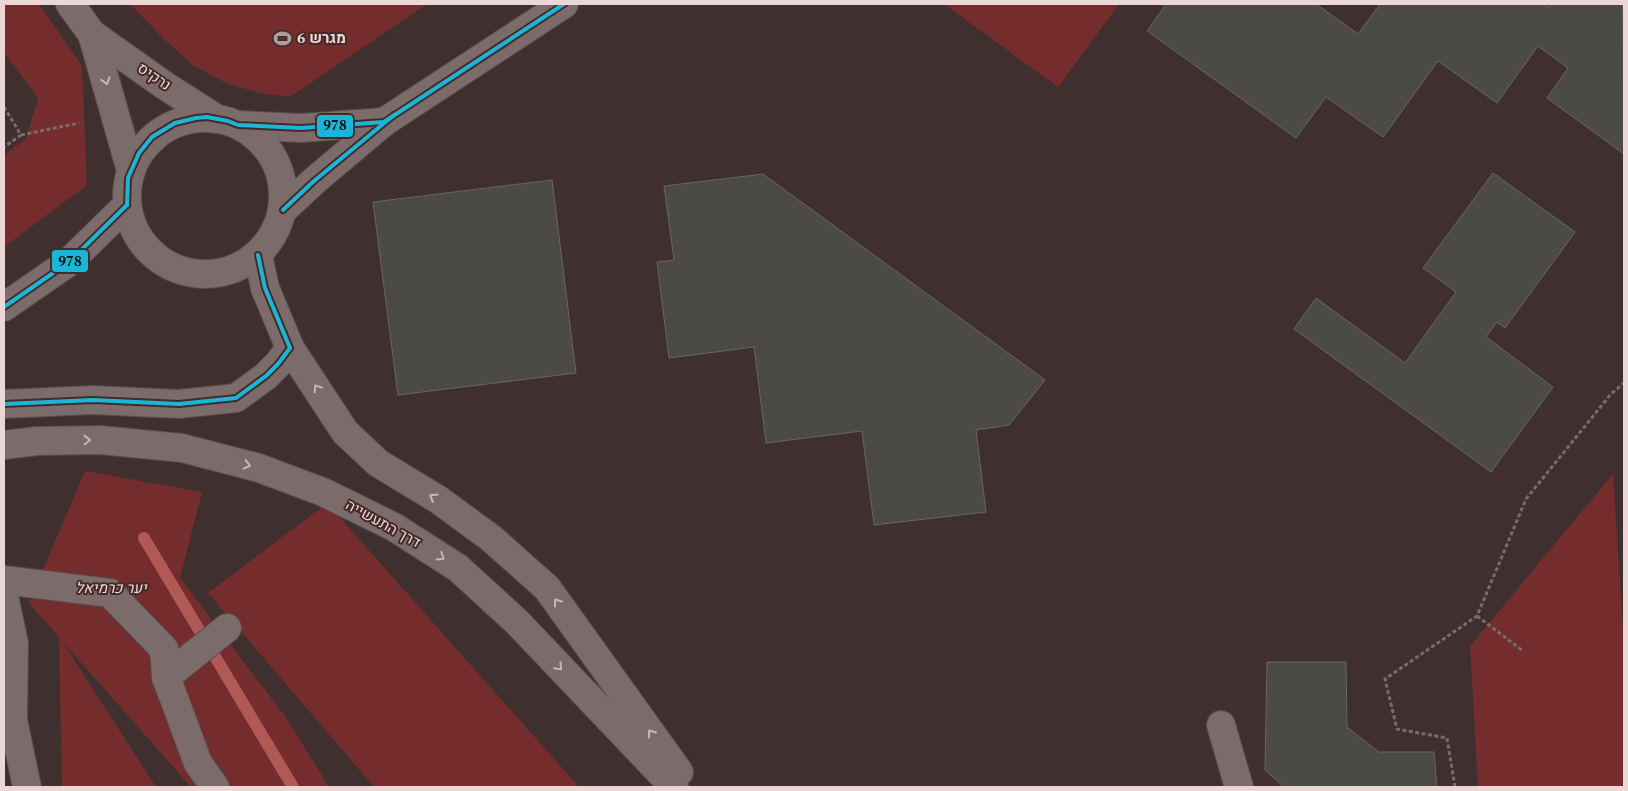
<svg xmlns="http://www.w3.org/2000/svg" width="1628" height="791" font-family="Spectral,Heebo,serif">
<rect width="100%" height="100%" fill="#3f302f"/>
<!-- green -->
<g fill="#742d2c">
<polygon points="4,4 39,4 82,66 87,185 4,247 4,155 26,139 38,98 4,53"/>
<polygon points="130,4 427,4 290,97 260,93 226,83 194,66 165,40"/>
<polygon points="944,4 1119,4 1058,87"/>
<polygon points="85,471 202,492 180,578 285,716 329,787 191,787 62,641 156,787 62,787 59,637 29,603"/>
<polygon points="1613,474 1624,645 1624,787 1478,787 1470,646"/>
<polygon points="327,503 579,787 374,787 208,593"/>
</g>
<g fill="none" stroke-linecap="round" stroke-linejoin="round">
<!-- stream -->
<polyline stroke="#b05956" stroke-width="12" points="144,538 293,787"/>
</g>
<!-- building -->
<g fill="#4b4a46" stroke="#686663">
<polygon points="1166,4 1316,4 1358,34 1380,4 1543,4 1548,7 1551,4 1623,4 1624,154 1547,98 1568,68 1538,46 1497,103 1438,61 1383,137 1326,97 1296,138 1147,31"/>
<polygon points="1493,173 1575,232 1505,328 1497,322 1486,337 1553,387 1491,472 1294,329 1316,298 1405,363 1456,292 1423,268"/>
<polygon points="763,174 1045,380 1009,425 976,430 986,512 874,525 862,431 766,443 754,347 669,358 657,262 674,260 664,186"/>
<polygon points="552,180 576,373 398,395 373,202"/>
<polygon points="1267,662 1346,662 1347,727 1379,752 1434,752 1437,787 1284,787 1265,770"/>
</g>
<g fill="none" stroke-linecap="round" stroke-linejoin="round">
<defs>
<g id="minor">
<polyline points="70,4 92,34 164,85 217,119"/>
<polyline points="92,34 131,171"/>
<circle cx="205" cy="196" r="78"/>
<polyline points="238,125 301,128 384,122"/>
<polyline points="283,210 314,181 384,122 564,4"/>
<polyline points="258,255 265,288 290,348 345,432 378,463 439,500 492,539 547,588 679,772"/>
<polyline points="4,307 69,262 127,205"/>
<polyline points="4,404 93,400 179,404 236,398 266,376 278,364 290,348"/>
<polyline points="4,445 37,441 100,440 182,448 259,468 323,492 394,527 458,568 517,622 674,787"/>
<polyline points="4,580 110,593 164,649 166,677 227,628"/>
<polyline points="4,596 14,643 13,720 4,729"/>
<polyline points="166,677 198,763 215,787"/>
<polyline points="13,720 27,787"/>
<polyline points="1221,725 1239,787"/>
</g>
</defs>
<!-- minor casing -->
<use href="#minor" stroke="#594c4b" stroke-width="30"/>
<!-- path -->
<g stroke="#7a6c6b" stroke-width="3" stroke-dasharray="4 2.5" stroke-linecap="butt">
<polyline points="4,107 21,135 4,147"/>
<polyline points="21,135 79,123"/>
<polyline points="1477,616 1523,651"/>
<polyline points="1455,787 1447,738 1397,729 1385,679 1477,616 1526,499 1611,394 1624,383"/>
</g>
<!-- minor -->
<use href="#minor" stroke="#7b6c6b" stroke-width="28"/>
<defs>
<g id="bus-1">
<polyline points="127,205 128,178 139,153 152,137 175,123 196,118 207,117 228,121 238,125 301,128 384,122 564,4"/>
<polyline points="283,210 314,181 394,115"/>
<polyline points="258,255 265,288 290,348"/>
<polyline points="4,307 69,262 127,205"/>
<polyline points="4,404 93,400 179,404 236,398 266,376 278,364 290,348"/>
</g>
</defs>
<!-- bus-1 casing -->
<use href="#bus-1" stroke="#462a28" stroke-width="8"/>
<!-- bus-1 -->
<use href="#bus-1" stroke="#1ab6d8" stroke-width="4"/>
</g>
<!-- one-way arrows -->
<defs><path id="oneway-chevron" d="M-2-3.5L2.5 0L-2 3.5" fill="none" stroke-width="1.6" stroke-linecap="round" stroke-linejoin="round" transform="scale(1.25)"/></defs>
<g stroke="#c9b7b5">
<use href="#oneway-chevron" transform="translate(106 81) rotate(74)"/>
<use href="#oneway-chevron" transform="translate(317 388) rotate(-123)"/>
<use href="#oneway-chevron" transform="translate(87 440) rotate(-1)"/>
<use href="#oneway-chevron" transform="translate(247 465) rotate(14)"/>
<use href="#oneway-chevron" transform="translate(433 497) rotate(-148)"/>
<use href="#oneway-chevron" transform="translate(441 557) rotate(32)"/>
<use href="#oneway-chevron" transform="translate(557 602) rotate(-126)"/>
<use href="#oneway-chevron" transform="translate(559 667) rotate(46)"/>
<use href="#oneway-chevron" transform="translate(651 733) rotate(-126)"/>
</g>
<!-- icons -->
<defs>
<symbol id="stadium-bare" viewBox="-9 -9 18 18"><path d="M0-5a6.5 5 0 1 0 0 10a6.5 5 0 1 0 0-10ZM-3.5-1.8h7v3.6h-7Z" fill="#af9d9b" stroke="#462a28" stroke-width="2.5" paint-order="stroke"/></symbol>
</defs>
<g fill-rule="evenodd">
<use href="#stadium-bare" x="270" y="26" width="25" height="25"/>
</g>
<g text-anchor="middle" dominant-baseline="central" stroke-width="4" stroke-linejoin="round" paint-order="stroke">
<!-- poi labels -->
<g font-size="15" font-weight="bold" fill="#ebd7d5" stroke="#462a28" text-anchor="start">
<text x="297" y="38">מגרש 6</text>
</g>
<!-- street labels -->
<g font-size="15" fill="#ebd7d5" stroke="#462a28">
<text transform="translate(154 77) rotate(34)">נרקיס</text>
<text transform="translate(383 524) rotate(29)">דרך התעשייה</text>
</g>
<!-- park labels -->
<g font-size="15" font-style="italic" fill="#f4d9d7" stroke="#462a28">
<text x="111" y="588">יער כרמיאל</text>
</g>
</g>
<g stroke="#462a28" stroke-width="2">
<rect x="316" y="114" width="38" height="24" rx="5" fill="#1ab6d8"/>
<rect x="51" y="249" width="38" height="24" rx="5" fill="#1ab6d8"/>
</g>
<g font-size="14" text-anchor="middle" font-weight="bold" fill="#111">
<text x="335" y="130">978</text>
<text x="70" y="266">978</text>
</g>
<!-- border -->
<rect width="1628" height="791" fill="none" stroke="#ebd7d5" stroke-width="10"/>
</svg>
